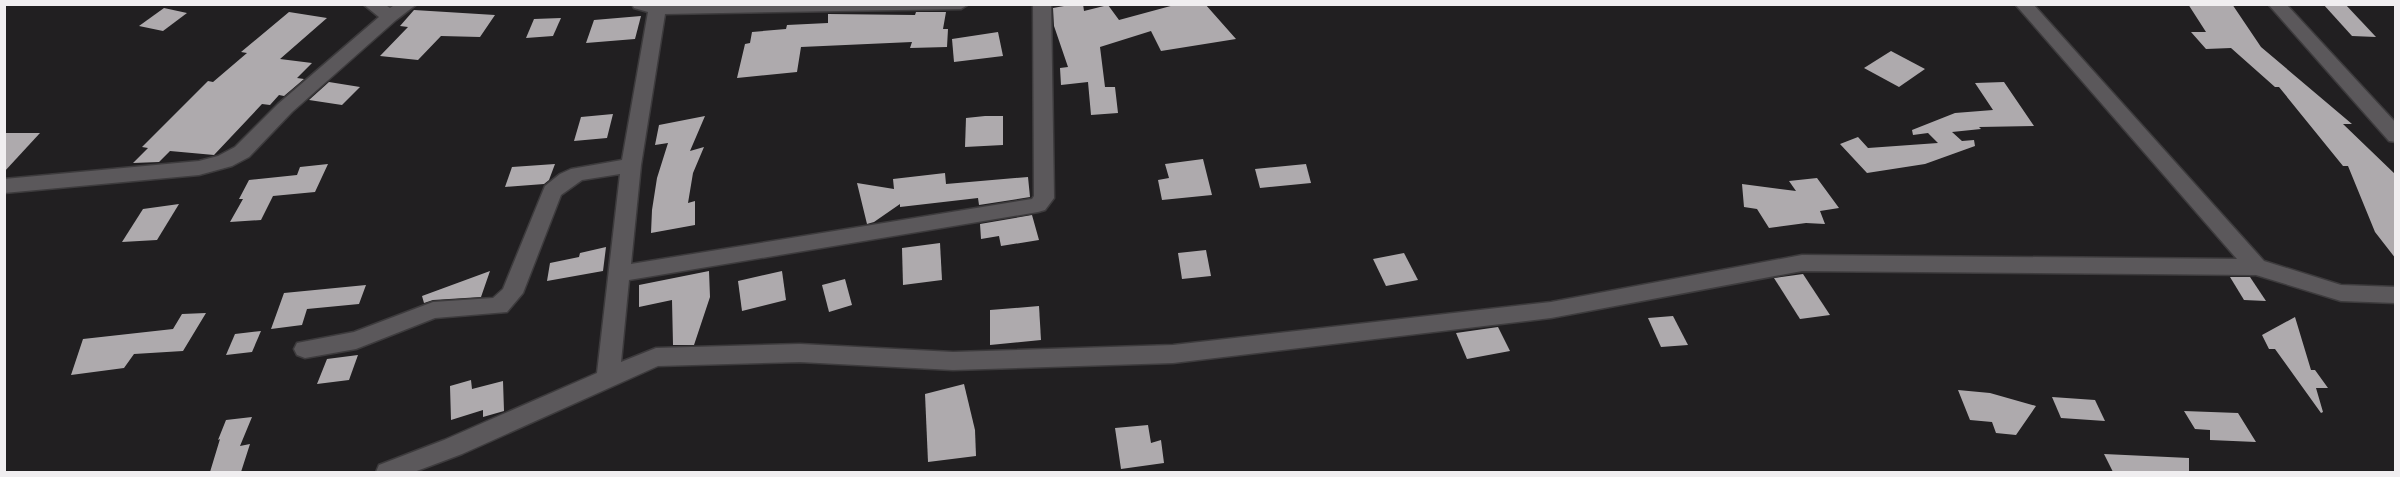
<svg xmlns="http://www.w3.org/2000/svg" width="2400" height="477" font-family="'Nunito Sans',sans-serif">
<rect width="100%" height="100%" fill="#211f21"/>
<!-- building -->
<g fill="#aeaaad">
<polygon points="1075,4 1083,4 1084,11 1108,5 1119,20 1178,4 1205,4 1236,39 1161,51 1151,31 1100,47 1105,87 1115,87 1118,113 1091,115 1088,82 1061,85 1060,68 1068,67 1054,26 1053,8"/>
<polygon points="2188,4 2232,4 2261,47 2352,124 2343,124 2396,175 2396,259 2375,232 2348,166 2343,166 2279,87 2275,87 2231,48 2206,49 2191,32 2206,32"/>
<polygon points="2323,4 2345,4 2376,37 2352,36"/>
<polygon points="164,8 187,13 163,31 139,26"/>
<polygon points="414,10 495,15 480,37 441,36 418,60 380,56 408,27 400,26"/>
<polygon points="289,12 327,18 280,59 312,63 297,78 304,79 284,96 279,95 270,105 262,104 214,155 170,151 159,162 133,163 148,148 142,147 208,81 213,82 247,53 241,52"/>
<polygon points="916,12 946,12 943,29 948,29 947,47 910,48 912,42 801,47 797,72 737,78 745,44 750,43 752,32 786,29 787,25 828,23 828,14 915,15"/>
<polygon points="641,16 635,39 586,43 594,20"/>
<polygon points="561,18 553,36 526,38 534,19"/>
<polygon points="998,32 1003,56 954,62 952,39"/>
<polygon points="1891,51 1925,69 1899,87 1864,68"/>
<polygon points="329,82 360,87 342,105 309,100"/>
<polygon points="2004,82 2034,126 1979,127 1981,129 1952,132 1962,141 1974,140 1975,146 1925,164 1867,173 1840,144 1858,137 1868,148 1938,143 1928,133 1913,135 1912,130 1955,113 1993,110 1975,83"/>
<polygon points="613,114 607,138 574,141 581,117"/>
<polygon points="705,116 690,151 704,147 693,173 688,203 695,201 695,225 651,233 652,210 657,178 668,143 655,145 659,125"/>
<polygon points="985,116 1003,116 1003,145 965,147 966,118"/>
<polygon points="4,133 40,133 4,172"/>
<polygon points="1203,159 1212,195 1162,200 1158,180 1169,178 1165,164"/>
<polygon points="328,164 315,192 273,196 261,220 230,222 243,199 239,199 249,180 297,175 300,167"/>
<polygon points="555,164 549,180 544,184 505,187 512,167"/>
<polygon points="1306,164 1311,183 1260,188 1255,169"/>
<polygon points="945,173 946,184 1028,177 1030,197 979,205 978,198 900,207 900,204 874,222 867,224 857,183 894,189 893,179"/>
<polygon points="1817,178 1839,208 1820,211 1825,224 1806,223 1769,228 1757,209 1744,207 1742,184 1796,191 1789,181"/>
<polygon points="179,204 157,240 122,242 143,209"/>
<polygon points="1032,215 1039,240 1001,246 999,236 981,239 980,224"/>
<polygon points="940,243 942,280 903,285 902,248"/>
<polygon points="606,247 603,271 547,281 550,263 579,257 580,253"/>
<polygon points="1206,250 1211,276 1182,279 1178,253"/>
<polygon points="1404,253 1418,280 1386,286 1373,259"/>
<polygon points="490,271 481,297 433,300 424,303 422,296"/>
<polygon points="709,271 710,297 694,345 673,345 672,300 639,307 639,285"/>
<polygon points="782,271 786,300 742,311 738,281"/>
<polygon points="1803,274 1830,315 1800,319 1774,278"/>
<polygon points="2230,277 2250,277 2266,301 2244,300"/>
<polygon points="845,279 852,305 829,312 822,285"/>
<polygon points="366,285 359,304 307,309 302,325 271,329 284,293"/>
<polygon points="1039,306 1041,340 990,345 990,310"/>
<polygon points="206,313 183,351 134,354 124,368 71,375 83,339 173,329 182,314"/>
<polygon points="1673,316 1688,345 1661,347 1648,318"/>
<polygon points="2295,317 2311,370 2315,370 2328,388 2316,388 2323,412 2321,413 2275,349 2269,349 2262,335"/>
<polygon points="1498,327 1510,351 1467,359 1456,333"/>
<polygon points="261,331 252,352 226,355 235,334"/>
<polygon points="358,355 349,380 317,384 327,359"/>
<polygon points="471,380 472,389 503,381 504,411 483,417 483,410 451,420 450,386"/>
<polygon points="964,384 975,430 976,456 928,462 925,394"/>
<polygon points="1958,390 1990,393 2036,406 2016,435 1996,433 1992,422 1970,420"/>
<polygon points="2052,397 2095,400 2105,421 2061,418"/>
<polygon points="2184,411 2238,413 2256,442 2210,440 2210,430 2195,429"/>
<polygon points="252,417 240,446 250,444 241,472 210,472 220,439 218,440 226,420"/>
<polygon points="1148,425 1151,443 1161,440 1164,463 1121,469 1115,428"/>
<polygon points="2104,454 2189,458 2189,472 2113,472"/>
</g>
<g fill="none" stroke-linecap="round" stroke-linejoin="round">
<defs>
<g id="street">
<polygon points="363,4 384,4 390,8 396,4 417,4 396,20 292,112 249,157 232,166 199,175 4,193 4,179 199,161 218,156 235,147 278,104 379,17"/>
<polygon points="632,4 969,4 961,9 665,14 641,165 631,264 1032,199 1034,196 1033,4 1051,4 1054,198 1045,210 1038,212 629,280 621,362 656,348 800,344 953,352 1173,345 1551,302 1802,255 2237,259 2015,4 2033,4 2264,261 2341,285 2396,287 2396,303 2341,301 2256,275 1802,271 1551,318 1173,363 953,370 800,362 658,366 462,454 414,472 376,472 379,465 444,440 597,373 620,174 582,180 561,195 523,293 507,312 435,318 356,349 305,358 297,355 294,349 297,343 354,332 433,302 493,298 503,289 545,186 560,174 571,169 622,160 648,12 634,8"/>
<polygon points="2268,4 2286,4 2396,123 2396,142 2389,141"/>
</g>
</defs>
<!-- street casing -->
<use href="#street" stroke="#3d3b3d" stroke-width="3"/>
<!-- street -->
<use href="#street" fill="#5b585b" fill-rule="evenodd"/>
</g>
<!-- border -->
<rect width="2400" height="477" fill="none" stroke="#f0eef0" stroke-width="12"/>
</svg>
